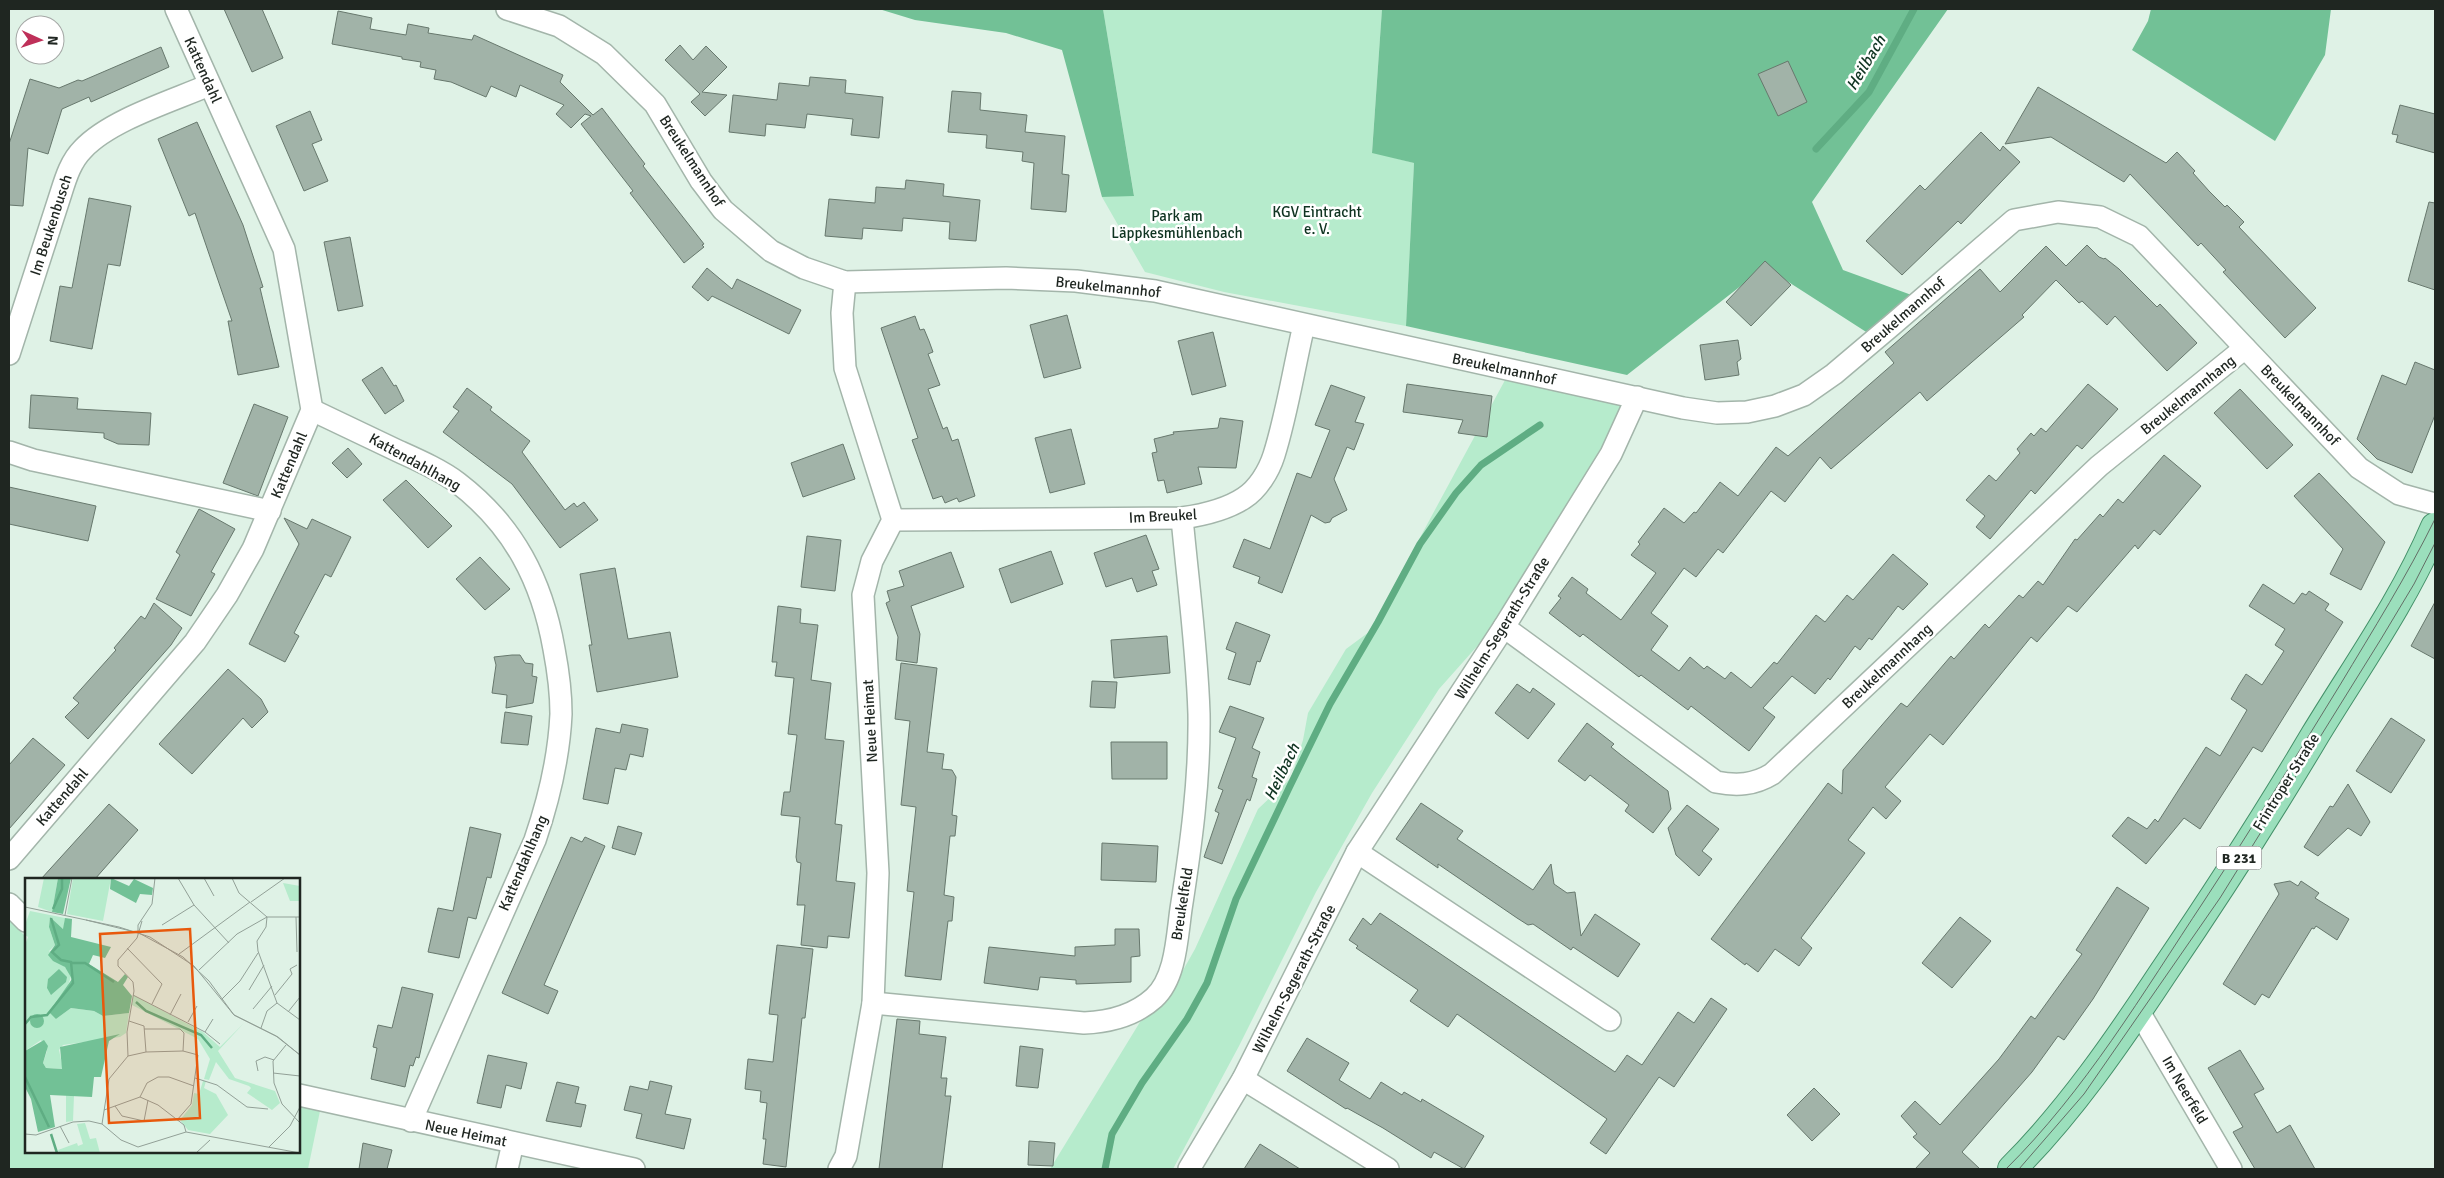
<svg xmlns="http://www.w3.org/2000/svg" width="2444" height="1178" font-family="Signika,sans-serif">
<rect width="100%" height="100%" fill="#dff2e6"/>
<!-- green -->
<g fill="#b6ebcc">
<polygon points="1103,9 1382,9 1372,152 1414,163 1406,326 1224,292 1145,272 1102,197 1134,195"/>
<polygon points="1511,369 1634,397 1488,634 1439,689 1372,793 1316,892 1239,1046 1173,1169 1050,1169 1140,1022 1169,995 1195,949 1258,809 1291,778 1303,740 1308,713 1346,649 1369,632"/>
<polygon points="9,920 26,937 26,1152 299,1152 299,1106 320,1111 308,1169 9,1169"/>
</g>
<!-- forest -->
<g fill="#72c196">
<polygon points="879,9 1103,9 1134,196 1102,197 1062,50 1006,33 915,20"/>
<polygon points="1382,9 1948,9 1812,202 1843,270 1917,297 1874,337 1765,267 1627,375 1406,326 1414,163 1372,153"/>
<polygon points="2151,9 2331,9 2325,55 2275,141 2132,50 2148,21"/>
</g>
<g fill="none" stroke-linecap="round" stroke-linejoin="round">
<!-- stream -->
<g stroke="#5fad83" stroke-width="7">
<polyline points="1816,149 1869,92 1914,9"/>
<polyline points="1105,1169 1112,1134 1142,1083 1187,1019 1207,983 1236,899 1289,788 1330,704 1378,622 1420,544 1456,493 1481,465 1540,425"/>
</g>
</g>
<!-- building -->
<g fill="#a1b3a8" stroke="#67786d">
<polygon points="224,9 262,9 283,58 252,72"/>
<polygon points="338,11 372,18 370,29 406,35 408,24 429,28 428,33 472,40 474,35 563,75 560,82 593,115 602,108 645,164 643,166 704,244 702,245 704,247 684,263 630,193 633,191 581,124 591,116 585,114 571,128 556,114 564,105 520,85 516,97 491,86 486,97 451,82 434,79 436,70 420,67 421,62 402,59 402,57 332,44"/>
<polygon points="680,45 693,60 706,46 727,67 702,92 727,95 705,116 691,102 700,94 665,60"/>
<polygon points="161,47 169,67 91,102 89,97 62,109 48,154 28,148 23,206 9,205 9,144 30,79 59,88 78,80 82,81"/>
<polygon points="1788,61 1807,102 1778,116 1758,74"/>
<polygon points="810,77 846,80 845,93 883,97 879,138 851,135 853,119 807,114 805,128 766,124 765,136 729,132 733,95 777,100 779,83 809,86"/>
<polygon points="2038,87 2166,163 2177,152 2195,171 2193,173 2209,191 2225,207 2227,205 2244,222 2239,227 2316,308 2285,338 2223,272 2226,270 2201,243 2198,246 2130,174 2124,182 2051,137 2005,144"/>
<polygon points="952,91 981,93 980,110 1027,115 1025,132 1065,136 1062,174 1069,175 1066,212 1031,209 1034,163 1022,161 1023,152 986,148 987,135 948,132"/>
<polygon points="2400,105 2435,114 2435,153 2396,142 2398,135 2392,134"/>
<polygon points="310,111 322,140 312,144 328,181 304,191 276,126"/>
<polygon points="197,122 243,225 263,287 260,288 279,367 238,375 228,321 232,321 195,213 189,216 158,139"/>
<polygon points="1981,132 2000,151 2003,146 2020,162 1961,224 1958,221 1902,275 1866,241 1920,185 1925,190"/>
<polygon points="906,180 944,184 943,196 980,200 976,241 949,239 950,222 903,218 902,231 863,228 862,239 825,236 829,199 875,203 876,187 905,189"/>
<polygon points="89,198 131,206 120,266 108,264 92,349 50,341 60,286 72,288"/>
<polygon points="2429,202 2435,203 2435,290 2408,281"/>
<polygon points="350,237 363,306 338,311 324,242"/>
<polygon points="2087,245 2099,257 2104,259 2105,258 2119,269 2157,307 2160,304 2197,343 2167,371 2115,316 2107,325 2082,301 2079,303 2056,280 2022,315 2024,317 1927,401 1920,392 1831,469 1820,457 1785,502 1771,491 1723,553 1718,549 1696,577 1684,568 1651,613 1668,626 1651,650 1679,671 1690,657 1704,669 1707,666 1725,679 1731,672 1751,688 1774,662 1777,664 1816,615 1825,622 1847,595 1853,600 1893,554 1928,584 1903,610 1898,606 1872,640 1869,638 1860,650 1855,646 1830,680 1828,678 1815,694 1792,676 1763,708 1775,717 1749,751 1691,706 1688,710 1641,675 1639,677 1583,634 1580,637 1549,613 1561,598 1558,596 1572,577 1588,589 1586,593 1621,620 1656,573 1631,555 1640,544 1638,542 1664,508 1684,523 1694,512 1696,513 1720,482 1738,496 1776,447 1788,456 1894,363 1885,352 1980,269 2000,292 2046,246 2066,266"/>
<polygon points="1765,261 1791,285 1751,326 1726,302"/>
<polygon points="707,268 732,289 737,279 801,310 789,334 712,296 708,301 692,287"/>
<polygon points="1067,315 1081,368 1044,378 1030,325"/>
<polygon points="915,316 920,330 924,329 929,341 933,352 928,354 940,385 928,389 943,429 947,427 952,441 958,439 975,496 959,502 957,498 945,503 942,496 933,499 912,440 918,438 881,328"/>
<polygon points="1213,332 1226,386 1192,395 1178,341"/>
<polygon points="1738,340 1741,359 1737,362 1739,375 1705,380 1700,345"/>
<polygon points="2415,362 2435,370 2435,415 2412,473 2377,459 2357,439 2382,375 2406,385"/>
<polygon points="382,367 394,386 396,385 404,401 385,414 362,380"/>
<polygon points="1407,384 1492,396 1487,437 1458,433 1463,420 1403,412"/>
<polygon points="2088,384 2118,409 2082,449 2077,445 2035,494 2031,490 1990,539 1976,527 1985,516 1966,500 1989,475 1996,481 2020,453 2017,449 2031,433 2034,436 2041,428 2046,432"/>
<polygon points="1331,385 1365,397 1355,422 1364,424 1354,450 1347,447 1334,479 1347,510 1332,518 1330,522 1325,523 1311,515 1282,593 1258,583 1260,577 1233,567 1244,539 1270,549 1297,473 1311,478 1330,430 1315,425"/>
<polygon points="467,388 492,407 490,410 530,441 522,452 565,510 574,503 577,507 584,502 598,520 560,548 512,484 443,432 459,411 453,407"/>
<polygon points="2240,389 2293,445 2267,469 2214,413"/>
<polygon points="31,395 78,398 77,409 151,413 149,445 118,444 104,438 104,433 29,428"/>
<polygon points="254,404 288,417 258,496 223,483"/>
<polygon points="1220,418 1243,421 1236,468 1198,467 1202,484 1167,493 1164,480 1158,481 1153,458 1152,453 1157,452 1154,439 1174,434 1173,432 1218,428"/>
<polygon points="1071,429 1085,484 1050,493 1035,438"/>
<polygon points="843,444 855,479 803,497 791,463"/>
<polygon points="348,448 362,464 347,478 332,463"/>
<polygon points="2164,455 2201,486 2160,535 2154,530 2138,549 2135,545 2077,612 2068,606 2037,642 2031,637 1943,745 1930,734 1885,787 1901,801 1886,819 1873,807 1848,840 1865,853 1801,938 1812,948 1799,966 1775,949 1758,972 1746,963 1745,965 1711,939 1828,783 1842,794 1843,770 1901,703 1907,707 1951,656 1954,659 1985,624 1989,628 2019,595 2023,598 2038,581 2043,585 2075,539 2077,540 2100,514 2103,517 2118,499 2123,503"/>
<polygon points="2319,473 2385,542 2361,590 2330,574 2343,549 2294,496"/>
<polygon points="406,480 452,526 428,548 383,500"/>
<polygon points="9,487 96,506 88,541 9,524"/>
<polygon points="199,509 235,529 211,572 215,574 191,616 156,599 180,555 176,552"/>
<polygon points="284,518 307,529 312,519 351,537 331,577 325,574 294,633 299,636 285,662 249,644 299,544"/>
<polygon points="1146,535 1159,569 1152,571 1157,585 1137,592 1132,578 1106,587 1094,553"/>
<polygon points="807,536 841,540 835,591 801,587"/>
<polygon points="1051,551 1063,584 1011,603 999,569"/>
<polygon points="951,552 964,587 911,606 920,634 917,663 896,660 898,637 886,603 890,601 887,591 904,586 899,571"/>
<polygon points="480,557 510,589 485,610 456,579"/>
<polygon points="615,568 628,639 670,632 678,677 597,692 589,645 592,645 580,574"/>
<polygon points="2263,584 2294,604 2302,593 2306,595 2309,591 2329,604 2325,610 2343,622 2262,752 2253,747 2200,829 2184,818 2146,864 2112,836 2128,817 2147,829 2155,819 2158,822 2206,747 2220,756 2247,710 2231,699 2239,685 2246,674 2262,685 2284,651 2275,645 2285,629 2249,606"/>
<polygon points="2435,602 2435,659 2411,646"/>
<polygon points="154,603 182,628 171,645 88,739 65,717 79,703 73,698 116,650 114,648 141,616 145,619"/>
<polygon points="778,606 801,609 800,623 818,625 811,680 831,683 825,739 844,741 835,824 842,825 836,881 855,883 849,938 828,936 827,948 801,945 805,905 797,905 801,863 797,862 796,857 800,817 781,815 784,792 790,792 797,735 788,734 794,678 775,676 777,662 772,662"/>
<polygon points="1236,622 1270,635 1260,662 1257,661 1250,685 1228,679 1236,653 1226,649"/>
<polygon points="1167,636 1170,673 1114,678 1111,640"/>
<polygon points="512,655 520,655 525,663 533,664 532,676 537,677 533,703 506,708 507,695 492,693 496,665 494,657"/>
<polygon points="901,663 937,668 927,752 944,754 942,769 952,770 956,777 952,815 957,816 955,836 950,836 944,895 954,897 952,921 948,921 941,980 905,976 914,892 907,891 916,807 901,805 910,721 895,719"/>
<polygon points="228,669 261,699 268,712 252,728 243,718 192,774 159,744"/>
<polygon points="1092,681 1117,682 1115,708 1090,707"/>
<polygon points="1517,684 1530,693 1533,688 1555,704 1528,739 1495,713"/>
<polygon points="1230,706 1264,718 1252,748 1260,752 1252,777 1257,779 1250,801 1247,799 1222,864 1204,857 1219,813 1215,811 1223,790 1218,788 1236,738 1219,732"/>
<polygon points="505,712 532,716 528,745 501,743"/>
<polygon points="2391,718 2425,740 2391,793 2356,771"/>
<polygon points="1587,723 1614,744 1611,747 1621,755 1668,791 1671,809 1653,833 1625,811 1629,805 1590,775 1585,781 1558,761"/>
<polygon points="622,724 648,729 643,757 630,754 626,770 615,768 608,804 583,799 596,728 620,733"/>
<polygon points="33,738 65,765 9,829 9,765"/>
<polygon points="1111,742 1167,742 1167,779 1112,779"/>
<polygon points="2348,784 2370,822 2361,836 2348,828 2318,856 2304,847 2330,806 2333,807"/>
<polygon points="1421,803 1463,831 1457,839 1533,890 1551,864 1554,884 1567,893 1575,892 1581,936 1595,914 1640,944 1618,977 1573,947 1571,950 1533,924 1528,925 1517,918 1438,864 1438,868 1396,839"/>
<polygon points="109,804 138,830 95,879 41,879"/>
<polygon points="1687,805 1719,829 1702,851 1712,859 1699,876 1676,855 1668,828"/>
<polygon points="618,826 642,833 635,855 612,848"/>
<polygon points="470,827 501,834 491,878 487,877 476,919 468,917 459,958 428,952 438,908 453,911"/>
<polygon points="571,837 582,842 585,837 605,846 544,985 558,991 548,1014 502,993"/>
<polygon points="1102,843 1158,846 1156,882 1101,880"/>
<polygon points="2290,881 2298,886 2301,881 2319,893 2315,898 2349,919 2337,940 2316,926 2314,929 2312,928 2269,998 2262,994 2255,1005 2223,984 2279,894 2274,884"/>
<polygon points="2117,887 2149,908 2093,999 2064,1040 2058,1036 2032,1072 1962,1152 1980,1169 1915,1169 1930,1153 1913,1137 1917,1134 1901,1116 1915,1101 1940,1125 1999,1059 2031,1016 2035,1019 2082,954 2076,950"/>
<polygon points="1380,913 1615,1072 1627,1055 1642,1065 1678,1012 1694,1023 1711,998 1727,1009 1674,1087 1659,1077 1606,1154 1590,1143 1607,1119 1457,1014 1448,1027 1410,1001 1418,990 1356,948 1358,946 1349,940 1363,918 1371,925"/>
<polygon points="1960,917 1991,941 1952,988 1922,963"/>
<polygon points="1115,929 1139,929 1140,956 1131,957 1131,982 1076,984 1076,980 1040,977 1038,990 984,983 989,947 1075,956 1075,947 1115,945"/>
<polygon points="777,945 813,949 805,1018 802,1018 786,1167 763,1164 766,1139 763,1139 767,1103 760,1102 761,1091 745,1089 748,1059 773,1062 778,1015 769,1014"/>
<polygon points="402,987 433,994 419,1058 416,1057 413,1066 410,1065 405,1087 371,1079 377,1048 373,1047 378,1025 392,1028"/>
<polygon points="897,1019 920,1021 919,1034 946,1037 941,1078 947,1078 945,1096 951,1096 942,1169 879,1169"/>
<polygon points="1307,1038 1349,1063 1339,1080 1370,1099 1381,1082 1402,1095 1404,1092 1421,1102 1422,1099 1484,1136 1464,1169 1434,1152 1431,1158 1383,1128 1347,1108 1346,1109 1287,1071"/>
<polygon points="1020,1046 1043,1049 1038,1088 1016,1086"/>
<polygon points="2240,1050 2264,1089 2254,1094 2277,1133 2290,1125 2315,1169 2255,1169 2233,1132 2243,1127 2208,1068"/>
<polygon points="488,1055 527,1063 521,1089 506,1085 501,1108 477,1103"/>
<polygon points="650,1081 672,1086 665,1114 691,1119 684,1149 636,1138 642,1114 624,1110 630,1086 648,1090"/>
<polygon points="557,1082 579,1087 575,1103 586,1105 581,1127 546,1121"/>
<polygon points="1814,1088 1840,1114 1812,1141 1787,1115"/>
<polygon points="1029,1141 1055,1143 1053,1166 1028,1165"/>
<polygon points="363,1143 392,1150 387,1169 359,1169"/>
<polygon points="1260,1144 1300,1169 1244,1169"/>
</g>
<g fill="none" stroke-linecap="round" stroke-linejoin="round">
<defs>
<g id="street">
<polyline points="507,9 559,26 604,54 655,104 701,181 723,210 771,251 804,268 845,282 1006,278 1076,281 1155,291 1683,408 1717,413 1747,412 1775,406 1804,395 1834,374 1892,325 2014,220 2058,212 2100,217 2139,236 2359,468 2399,494 2435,504"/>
<path d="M9 354 61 193C66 177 71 161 83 149 110 120 172 101 209 85"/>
<path d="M312 410C341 424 369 437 398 451 418 460 441 470 458 483 514 526 542 581 554 649 558 670 561 693 561 714 559 757 549 799 535 840L411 1121"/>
<polyline points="9,452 33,460 270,511"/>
<path d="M893 520 1182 518C1203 515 1226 510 1244 498 1258 489 1269 471 1274 455 1287 414 1294 367 1304 325"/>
<path d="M1504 627 1716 782C1737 786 1754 785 1772 774L2099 466 2245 348"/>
<polyline points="1357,852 1610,1020"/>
<polyline points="9,859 195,642 227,595 253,549 312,410 284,249 176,9"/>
<polyline points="9,904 26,921"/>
<path d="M873 1003 1084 1023C1110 1022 1134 1016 1154 998 1176 978 1177 937 1181 909 1191 845 1200 779 1199 714 1197 648 1188 583 1182 518"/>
<polyline points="2138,1010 2231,1169"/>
<polyline points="1243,1079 1388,1169"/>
<polyline points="299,1095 634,1169"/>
<polyline points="507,1169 513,1143"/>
<polyline points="839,1169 846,1156 873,1003 878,873 863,595 872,561 893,520 845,368 842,313 845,282"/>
<polyline points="1189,1169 1243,1079 1357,852 1504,627 1611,454 1637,397"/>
</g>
<path id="primary" d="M2012 1169C2070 1111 2118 1041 2163 973 2216 895 2267 816 2315 735 2357 666 2404 600 2435 527"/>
</defs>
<!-- street casing -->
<use href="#street" stroke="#a3b5aa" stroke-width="24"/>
<!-- primary casing -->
<use href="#primary" stroke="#449069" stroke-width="30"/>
<!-- street -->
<use href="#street" stroke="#fff" stroke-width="21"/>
<!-- primary -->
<use href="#primary" stroke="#9bdfbc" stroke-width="28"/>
<!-- tram -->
<g stroke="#636e66" stroke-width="1">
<path d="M2006 1169C2085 1091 2143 993 2204 901 2251 830 2295 758 2340 685 2373 630 2407 576 2435 519"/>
<polyline points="2019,1169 2084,1094 2220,898 2381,639 2414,584 2435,543"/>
</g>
</g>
<g text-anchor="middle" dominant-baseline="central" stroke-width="5" stroke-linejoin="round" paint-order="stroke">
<!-- shield labels -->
<rect fill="#fff" stroke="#626764" stroke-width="1" x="2216.5" y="846.5" width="45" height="23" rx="4"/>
<g font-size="14" font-weight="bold" fill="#1f2621">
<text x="2239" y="858">B 231</text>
</g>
<!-- street labels -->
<g font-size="15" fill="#1f2621" stroke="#fff">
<text transform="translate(203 70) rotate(66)">Kattendahl</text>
<text transform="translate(692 161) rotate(57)">Breukelmannhof</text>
<text transform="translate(51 225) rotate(-72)">Im Beukenbusch</text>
<text transform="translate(1108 287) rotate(6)">Breukelmannhof</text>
<text transform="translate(1903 315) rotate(-41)">Breukelmannhof</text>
<text transform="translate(1504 369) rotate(12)">Breukelmannhof</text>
<text transform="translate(2188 395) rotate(-39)">Breukelmannhang</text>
<text transform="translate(2300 405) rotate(46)">Breukelmannhof</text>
<text transform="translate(415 462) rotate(29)">Kattendahlhang</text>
<text transform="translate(289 465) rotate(-67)">Kattendahl</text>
<text transform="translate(1163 516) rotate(-3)">Im Breukel</text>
<text transform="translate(1502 628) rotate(-58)">Wilhelm-Segerath-Straße</text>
<text transform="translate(1887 666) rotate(-43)">Breukelmannhang</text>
<text transform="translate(870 721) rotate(-93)">Neue Heimat</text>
<text transform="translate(2286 782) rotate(-58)">Frintroper Straße</text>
<text transform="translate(62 797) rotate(-49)">Kattendahl</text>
<text transform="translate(523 863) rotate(-67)">Kattendahlhang</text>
<text transform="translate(1182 904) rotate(-81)">Breukelfeld</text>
<text transform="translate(1294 979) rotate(-63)">Wilhelm-Segerath-Straße</text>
<text transform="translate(2185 1090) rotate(60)">Im Neerfeld</text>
<text transform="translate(466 1133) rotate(12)">Neue Heimat</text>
</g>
<!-- park labels -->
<g font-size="15" fill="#0f3321" stroke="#fff">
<text x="1317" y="212">KGV Eintracht<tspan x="1317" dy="17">e. V.</tspan></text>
<text x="1177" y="216">Park am<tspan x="1177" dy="17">Läppkesmühlenbach</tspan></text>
</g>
<!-- water labels -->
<g font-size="16" font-style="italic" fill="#103422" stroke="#fff">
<text transform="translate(1866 63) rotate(-59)">Heilbach</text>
<text transform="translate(1282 772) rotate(-64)">Heilbach</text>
</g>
</g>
<!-- overview -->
<g transform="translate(25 878)">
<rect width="275" height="275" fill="#dff2e6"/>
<path d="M19 0H33L27 34 13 29ZM48 0H86L78 43 42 36ZM258 5 275 8V23H265ZM5 33 40 40 39 52 25 39 24 49 30 67 24 73 47 96 31 141 46 130 69 133 78 138 104 135 101 155 95 159 38 167 34 172 38 191 21 190 18 185 22 173 16 162 0 173V67L3 59 0 57V47ZM108 117 178 154 195 169 219 145 193 173 210 200 250 213 255 225 247 232 222 215 226 210 224 208 204 201 191 184 184 202 179 201 185 181 173 161 107 127ZM178 203H181L179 210 191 216 203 237 185 256 163 252 155 242 167 227 169 215 174 216ZM41 217 49 218 48 243 41 244ZM60 245 65 261 71 260 75 275H34L33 272 52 265 53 268 58 266 52 246Z" fill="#b6ebcc"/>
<path d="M33 0H46L38 36 27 34ZM86 0 104 8 109 1 128 10 127 17 115 16 111 25 85 11ZM25 39 38 51 40 40 47 41 46 59 86 69 80 80 68 77 64 86 93 104 100 96 103 99 98 107 107 118 104 135 78 138 69 133 46 130 31 141 24 134 47 101 40 89 28 83 23 77 30 67 24 49ZM34 91 42 99 41 104 26 117 22 110 23 101ZM5 143a7 7 0 1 1 14 0a7 7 0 1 1-14 0ZM95 156 84 163 76 199H69L67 219 25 217 30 249 13 254 6 221 0 209V173L19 162 23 168 18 185 21 190 37 191 35 169Z" fill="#72c196"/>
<path fill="none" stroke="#5fad83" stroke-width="2.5" d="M28 31 37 11V0M46 85H60L89 104M111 124 121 133 176 157 187 170M0 146 6 139 22 137 48 105 46 84 36 82 27 74 34 67 26 40M0 199 24 249M26 256 32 275"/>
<path fill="none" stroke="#92a097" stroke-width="1" d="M153 0 169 27 204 65M179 0 189 18M207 0 214 15 242 39 241 49 232 63 233 73 252 125 275 142M226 24 260 0M0 29 94 49 125 59 169 88 209 137 253 159 275 177M40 37 47 0M271 39 272 74M61 42 114 55 158 79 184 103 209 137 251 158 275 177M137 47 169 27M113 54V47L127 26 130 0M102 70 137 106 127 126M154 76 225 24M174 92 212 56 242 39H275M224 112 239 87M108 117 180 154 195 166M250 117 267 96 265 91 272 87M197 121 215 103 233 75M228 131 247 108M263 134 275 119M145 137 156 116M104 143 119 148 121 174M163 144 172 128M236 150 242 133 252 125M119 151H155L159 155 158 173M180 154 188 141M261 167 248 183 249 205 257 226 275 245M103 178 121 174 158 173 173 177 166 226 152 242M233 193 231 183 240 179 249 182M248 195 275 198M170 200 192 207 222 229 243 231M115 219 122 205 133 199H144L169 208M90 228 97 238 119 243 123 222M79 232 115 219 133 227 159 247 161 254M77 246 84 201 103 178 102 154 109 113 108 104 93 88V82L112 60 117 43M35 248 44 265M0 256 11 257 48 244 64 243 77 246 96 262 113 269 161 254 275 275M244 269 265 248 275 229M171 275 185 262"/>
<path fill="#e8590c" fill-opacity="0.15" stroke="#e8590c" stroke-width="2.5" d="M165 51 175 240 84 245 75 56Z"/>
<rect width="275" height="275" fill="none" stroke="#1f2621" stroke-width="2.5"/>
</g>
<!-- border -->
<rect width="2444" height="1178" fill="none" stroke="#1f2621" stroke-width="20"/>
<!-- north arrow -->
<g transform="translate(40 40) rotate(93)"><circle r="24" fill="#ffffff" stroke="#a5a8a6"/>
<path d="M0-4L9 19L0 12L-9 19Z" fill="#bf3059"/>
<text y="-8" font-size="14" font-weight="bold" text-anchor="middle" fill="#1f2621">N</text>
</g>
</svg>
